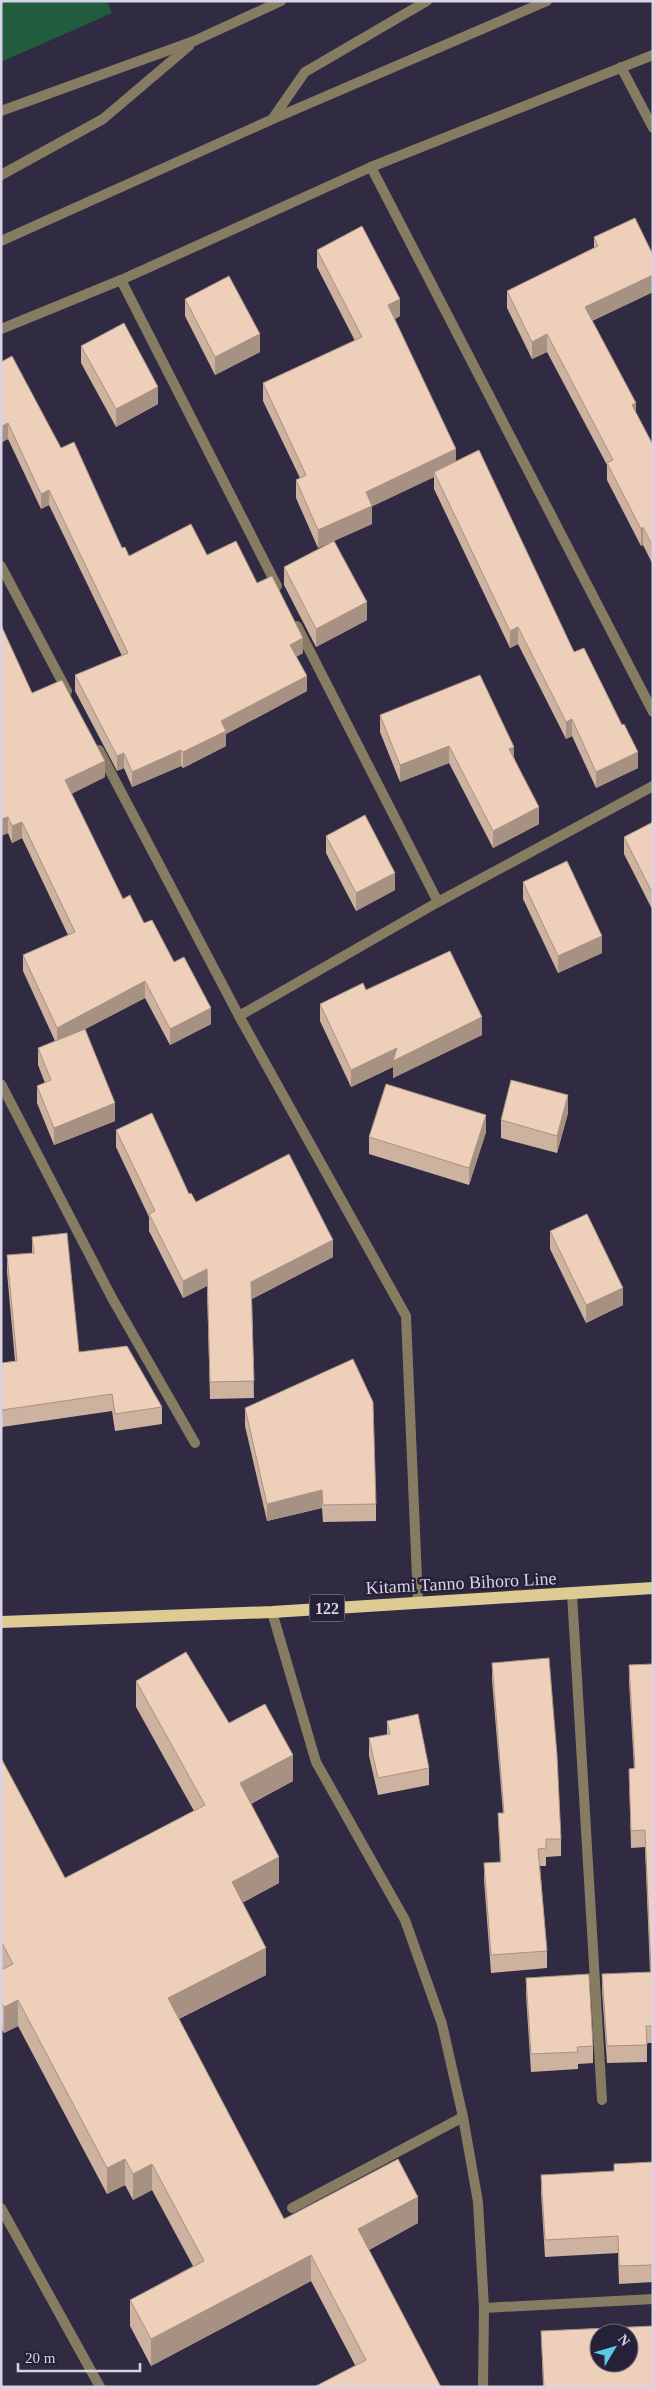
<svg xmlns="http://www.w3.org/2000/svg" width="654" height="2388" font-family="'Times New Roman',serif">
<rect width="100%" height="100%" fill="#302a43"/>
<!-- green -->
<polygon fill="#205c3d" points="1,1 107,1 112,13 1,62"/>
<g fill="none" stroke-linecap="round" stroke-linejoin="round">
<!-- lane -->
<g stroke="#867c62" stroke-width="10">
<polyline points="1,111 194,41 281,1"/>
<polyline points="273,118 305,72 427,1"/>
<polyline points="1,175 103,119 189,46"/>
<polyline points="1,241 273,119 547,1"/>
<polyline points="1,1084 112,1298 195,1443"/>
<polyline points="1,2208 100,2387"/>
<polyline points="292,2208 463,2117"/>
</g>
<!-- street -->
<g stroke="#867c62" stroke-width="10">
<polyline points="621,67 653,128"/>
<polyline points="371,167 653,712"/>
<polyline points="121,280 277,586"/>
<polyline points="1,329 121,280 371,167 653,55"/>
<polyline points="1,566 67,691"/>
<polyline points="297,626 438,902"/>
<polyline points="99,750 239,1016 406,1316 418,1602"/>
<polyline points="239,1016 438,902 653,786"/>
<polyline points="572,1594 602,2100"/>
<polyline points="272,1612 316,1762 405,1920 442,2024 463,2117 478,2202 484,2308 483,2387"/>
<polyline points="484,2308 653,2299"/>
</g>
<!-- primary -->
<polyline stroke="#deca93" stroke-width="12" points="1,1622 272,1612 653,1588"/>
</g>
<!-- wall -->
<g fill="#cdb2a0">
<polygon points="594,237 653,292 592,321 636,413 653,445 653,565 643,545 641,546 607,480 607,465 547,352 532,359 507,308 507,291 594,248"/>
<polygon points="317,250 400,316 395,319 456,461 574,652 638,768 596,788 572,736 566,739 518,644 510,648 434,489 434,477 372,506 372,524 334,541 367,620 316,647 284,585 284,567 332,542 318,548 296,498 296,480 300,478 263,401 263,383 355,341 317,267"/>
<polygon points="185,299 260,352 215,375 185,316"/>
<polygon points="81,346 158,404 116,427 81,363"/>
<polygon points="1,362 61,448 122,548 129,556 207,555 257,583 303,653 296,657 307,691 226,734 226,746 183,768 181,766 132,787 124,768 117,771 75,691 75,675 122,656 49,505 41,509 8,439 2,442 1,439"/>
<polygon points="1,625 32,693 105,777 71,794 123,899 144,923 174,962 211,1024 170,1045 145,998 85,1029 115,1121 54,1145 37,1103 37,1086 45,1083 38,1065 38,1048 55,1041 23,971 23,955 68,935 22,838 12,843 8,833 1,836"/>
<polygon points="380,715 514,757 539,824 493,848 449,763 400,782 380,732"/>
<polygon points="653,822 653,911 624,854 624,837"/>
<polygon points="326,836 395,890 356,911 326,853"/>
<polygon points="523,882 602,953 558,973 523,899"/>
<polygon points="366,990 482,1035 393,1078 393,1067 351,1087 320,1021 320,1004"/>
<polygon points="568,1113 557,1153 501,1138 501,1120"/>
<polygon points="116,1130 189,1194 196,1202 333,1257 252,1299 254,1398 210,1399 207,1286 183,1298 149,1231 149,1217 116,1147"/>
<polygon points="486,1132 469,1185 369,1154 369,1137"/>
<polygon points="550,1231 623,1305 586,1323 550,1249"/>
<polygon points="32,1237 79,1352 162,1407 162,1424 115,1431 112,1411 2,1427 1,1419 1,1363 15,1361 7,1272 7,1255 32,1253"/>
<polygon points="245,1408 376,1504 376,1521 323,1522 322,1508 267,1521 245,1426"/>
<polygon points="492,1663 561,1839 561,1856 546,1857 546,1866 540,1866 547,1951 547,1968 491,1973 484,1880 484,1863 500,1862 498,1813 503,1813 492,1680"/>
<polygon points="653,1664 653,2043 647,2043 647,2062 607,2063 602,1991 602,1974 650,1972 645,1847 631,1848 629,1769 634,1768 629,1682 629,1665"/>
<polygon points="136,1681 229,1723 293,1781 251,1804 279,1883 242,1903 266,1975 179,2019 284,2219 418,2223 369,2250 441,2387 355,2365 311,2281 151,2366 130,2326 130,2300 193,2266 152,2190 133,2200 125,2185 107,2194 18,2026 4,2033 1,2028 1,1970 2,1970 1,1967 1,1758 65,1878 194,1811 136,1707"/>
<polygon points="387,1721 429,1768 429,1785 378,1795 369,1756 369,1738 387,1735"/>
<polygon points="526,1978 593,2046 593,2063 578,2064 578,2069 531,2072 526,1995"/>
<polygon points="653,2162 653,2282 619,2284 618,2253 545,2257 541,2193 541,2175 614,2172 614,2164"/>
<polygon points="653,2326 653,2387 543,2387 541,2331"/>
</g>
<!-- shaded-wall -->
<g fill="#a79182">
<polygon points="653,275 653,292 585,324 585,307"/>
<polygon points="400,299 400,316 388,323 388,305"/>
<polygon points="260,334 260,352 215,375 215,357"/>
<polygon points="547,334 547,352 532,359 532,342"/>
<polygon points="158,387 158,404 116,427 116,409"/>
<polygon points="636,403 636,420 632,405"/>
<polygon points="8,423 8,439 2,442 2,426"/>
<polygon points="456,449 456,466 434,472 434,477 369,508 372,506 372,524 318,548 318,530 366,492"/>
<polygon points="49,490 49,505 41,509 41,494"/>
<polygon points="643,527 643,545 641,546 641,529"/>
<polygon points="367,602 367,620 316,647 316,629"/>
<polygon points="518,627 518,644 510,648 510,631"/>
<polygon points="303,638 303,653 290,660 290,645"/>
<polygon points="307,676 307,691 226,734 226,746 183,768 183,752 221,721"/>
<polygon points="572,719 572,736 566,739 566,722"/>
<polygon points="449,746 449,763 400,782 400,765"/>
<polygon points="514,747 514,764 509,749"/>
<polygon points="181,750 181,766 132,787 132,772"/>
<polygon points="638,752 638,768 596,788 596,772"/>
<polygon points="124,753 124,768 117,771 117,756"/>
<polygon points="105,761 105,777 65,797 65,780"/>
<polygon points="539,807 539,824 493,848 493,831"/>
<polygon points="8,817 8,833 1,836 1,819"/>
<polygon points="22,822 22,838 12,843 12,826"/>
<polygon points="395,873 395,890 356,911 356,893"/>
<polygon points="602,936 602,953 558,973 558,956"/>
<polygon points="145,981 145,998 57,1044 57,1028"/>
<polygon points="211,1008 211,1024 170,1045 170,1029"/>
<polygon points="482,1017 482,1035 393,1078 393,1067 351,1087 351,1070 397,1048"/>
<polygon points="568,1095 568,1113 557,1153 557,1136"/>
<polygon points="115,1103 115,1121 54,1145 54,1128"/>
<polygon points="486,1115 486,1132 469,1185 469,1168"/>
<polygon points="333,1240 333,1257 251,1299 251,1282"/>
<polygon points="207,1269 207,1286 183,1298 183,1281"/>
<polygon points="623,1288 623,1305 586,1323 586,1305"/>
<polygon points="322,1490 322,1508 267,1521 267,1504"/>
<polygon points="293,1755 293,1781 240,1809 240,1783"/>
<polygon points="279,1857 279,1883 232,1908 232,1882"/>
<polygon points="266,1948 266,1975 168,2024 168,1998"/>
<polygon points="18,2000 18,2026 4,2033 4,2007"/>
<polygon points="125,2159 125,2185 107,2194 107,2168"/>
<polygon points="152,2164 152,2190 133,2200 133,2174"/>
<polygon points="418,2197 418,2223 358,2255 358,2229"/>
<polygon points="311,2255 311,2281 151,2366 151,2339"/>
</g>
<!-- building -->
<g fill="#eecfba" stroke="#a79182" fill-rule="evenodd">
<polygon points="635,218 653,255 653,275 585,307 636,403 632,405 653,445 653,547 643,527 641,529 607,463 613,460 547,334 532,342 507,291 598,246 594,237"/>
<polygon points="362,226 400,299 388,305 456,449 366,492 372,506 318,530 296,480 306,475 263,383 362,337 317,250"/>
<polygon points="229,276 260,334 215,357 185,299"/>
<polygon points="124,323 158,387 116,409 81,346"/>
<polygon points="12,356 61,448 74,442 122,548 125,547 129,556 191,524 207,555 236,541 257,583 272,576 303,638 290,645 307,676 221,721 226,731 183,752 181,750 132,772 124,753 117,756 75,675 128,653 49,490 41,494 8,423 2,426 1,424 1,362"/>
<polygon points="479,450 574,652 584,648 622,725 624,724 638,752 596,772 572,719 566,722 518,627 510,631 434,472"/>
<polygon points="334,541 367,602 316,629 284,567"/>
<polygon points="1,625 32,693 62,680 105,761 65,780 123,899 130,895 144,923 152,920 174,962 184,957 211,1008 170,1029 145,981 57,1028 23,955 75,932 22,822 12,826 8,817 1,819"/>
<polygon points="480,675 514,747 509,749 539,807 493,831 449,746 400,765 380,715"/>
<polygon points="365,815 395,873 356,893 326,836"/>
<polygon points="653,822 653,894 624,837"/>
<polygon points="567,861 602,936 558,956 523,882"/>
<polygon points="450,951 482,1017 393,1061 397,1048 351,1070 320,1004 363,983 366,990"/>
<polygon points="85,1029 115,1103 54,1128 37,1086 51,1080 38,1048"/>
<polygon points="511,1080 568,1095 557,1136 501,1120"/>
<polygon points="386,1084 486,1115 469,1168 369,1137"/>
<polygon points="152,1113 189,1194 191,1193 196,1202 289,1154 333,1240 251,1282 254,1381 210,1382 207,1269 183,1281 149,1214 155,1211 116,1130"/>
<polygon points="587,1214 623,1288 586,1305 550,1231"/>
<polygon points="67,1233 79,1352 127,1346 162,1407 115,1414 112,1394 2,1410 1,1402 1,1363 17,1361 7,1255 34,1253 32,1237"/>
<polygon points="353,1359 373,1402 376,1504 323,1505 322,1490 267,1504 245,1408"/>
<polygon points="186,1652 229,1723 265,1704 293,1755 240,1783 279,1857 232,1882 266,1948 168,1998 284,2219 398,2159 418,2197 358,2229 441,2387 314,2387 366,2360 311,2255 151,2339 130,2300 204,2261 152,2164 133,2174 125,2159 107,2168 18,2000 4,2007 1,2002 1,1970 13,1964 1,1941 1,1758 65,1878 205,1805 136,1681"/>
<polygon points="549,1658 557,1755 561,1839 546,1839 546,1848 538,1849 547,1951 491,1955 484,1863 501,1862 498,1813 504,1813 492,1663"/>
<polygon points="653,1664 653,2026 646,2026 647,2045 607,2046 602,1974 651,1972 645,1830 631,1831 629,1769 635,1768 629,1665"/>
<polygon points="418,1714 429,1768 378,1778 369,1738 390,1734 387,1721"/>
<polygon points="589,1974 593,2046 577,2047 578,2052 531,2054 526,1978"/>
<polygon points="653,2162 653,2265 619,2266 618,2236 545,2240 541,2175 614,2171 614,2164"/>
<path d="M653 2326V2386L640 2387H544L541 2331ZM599 2333H629V2363H599Z"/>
</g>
<g text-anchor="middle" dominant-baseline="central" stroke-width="5" stroke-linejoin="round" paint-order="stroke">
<!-- shield labels -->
<rect fill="#272039" stroke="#a39eb1" stroke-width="1" x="309.5" y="1594.5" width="35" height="27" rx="4"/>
<g font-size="16" font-weight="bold" fill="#d8d4e5">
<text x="327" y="1608">122</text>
</g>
<!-- street labels -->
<g font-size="18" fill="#d8d4e5" stroke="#272039">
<text transform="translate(461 1583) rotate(-3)">Kitami Tanno Bihoro Line</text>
</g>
</g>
<!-- border -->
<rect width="654" height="2388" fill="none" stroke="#d8d4e5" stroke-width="5"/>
<!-- north arrow -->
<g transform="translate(614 2348) rotate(52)"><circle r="24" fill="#272039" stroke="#6e687e"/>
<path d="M0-4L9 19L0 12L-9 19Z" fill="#5bc8e7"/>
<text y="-8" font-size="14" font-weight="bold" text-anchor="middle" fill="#d8d4e5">N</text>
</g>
<!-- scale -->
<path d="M18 2363v8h122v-8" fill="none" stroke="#d8d4e5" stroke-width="2.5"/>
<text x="25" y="2363" font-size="15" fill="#d8d4e5" stroke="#272039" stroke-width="4" paint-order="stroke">20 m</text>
</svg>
